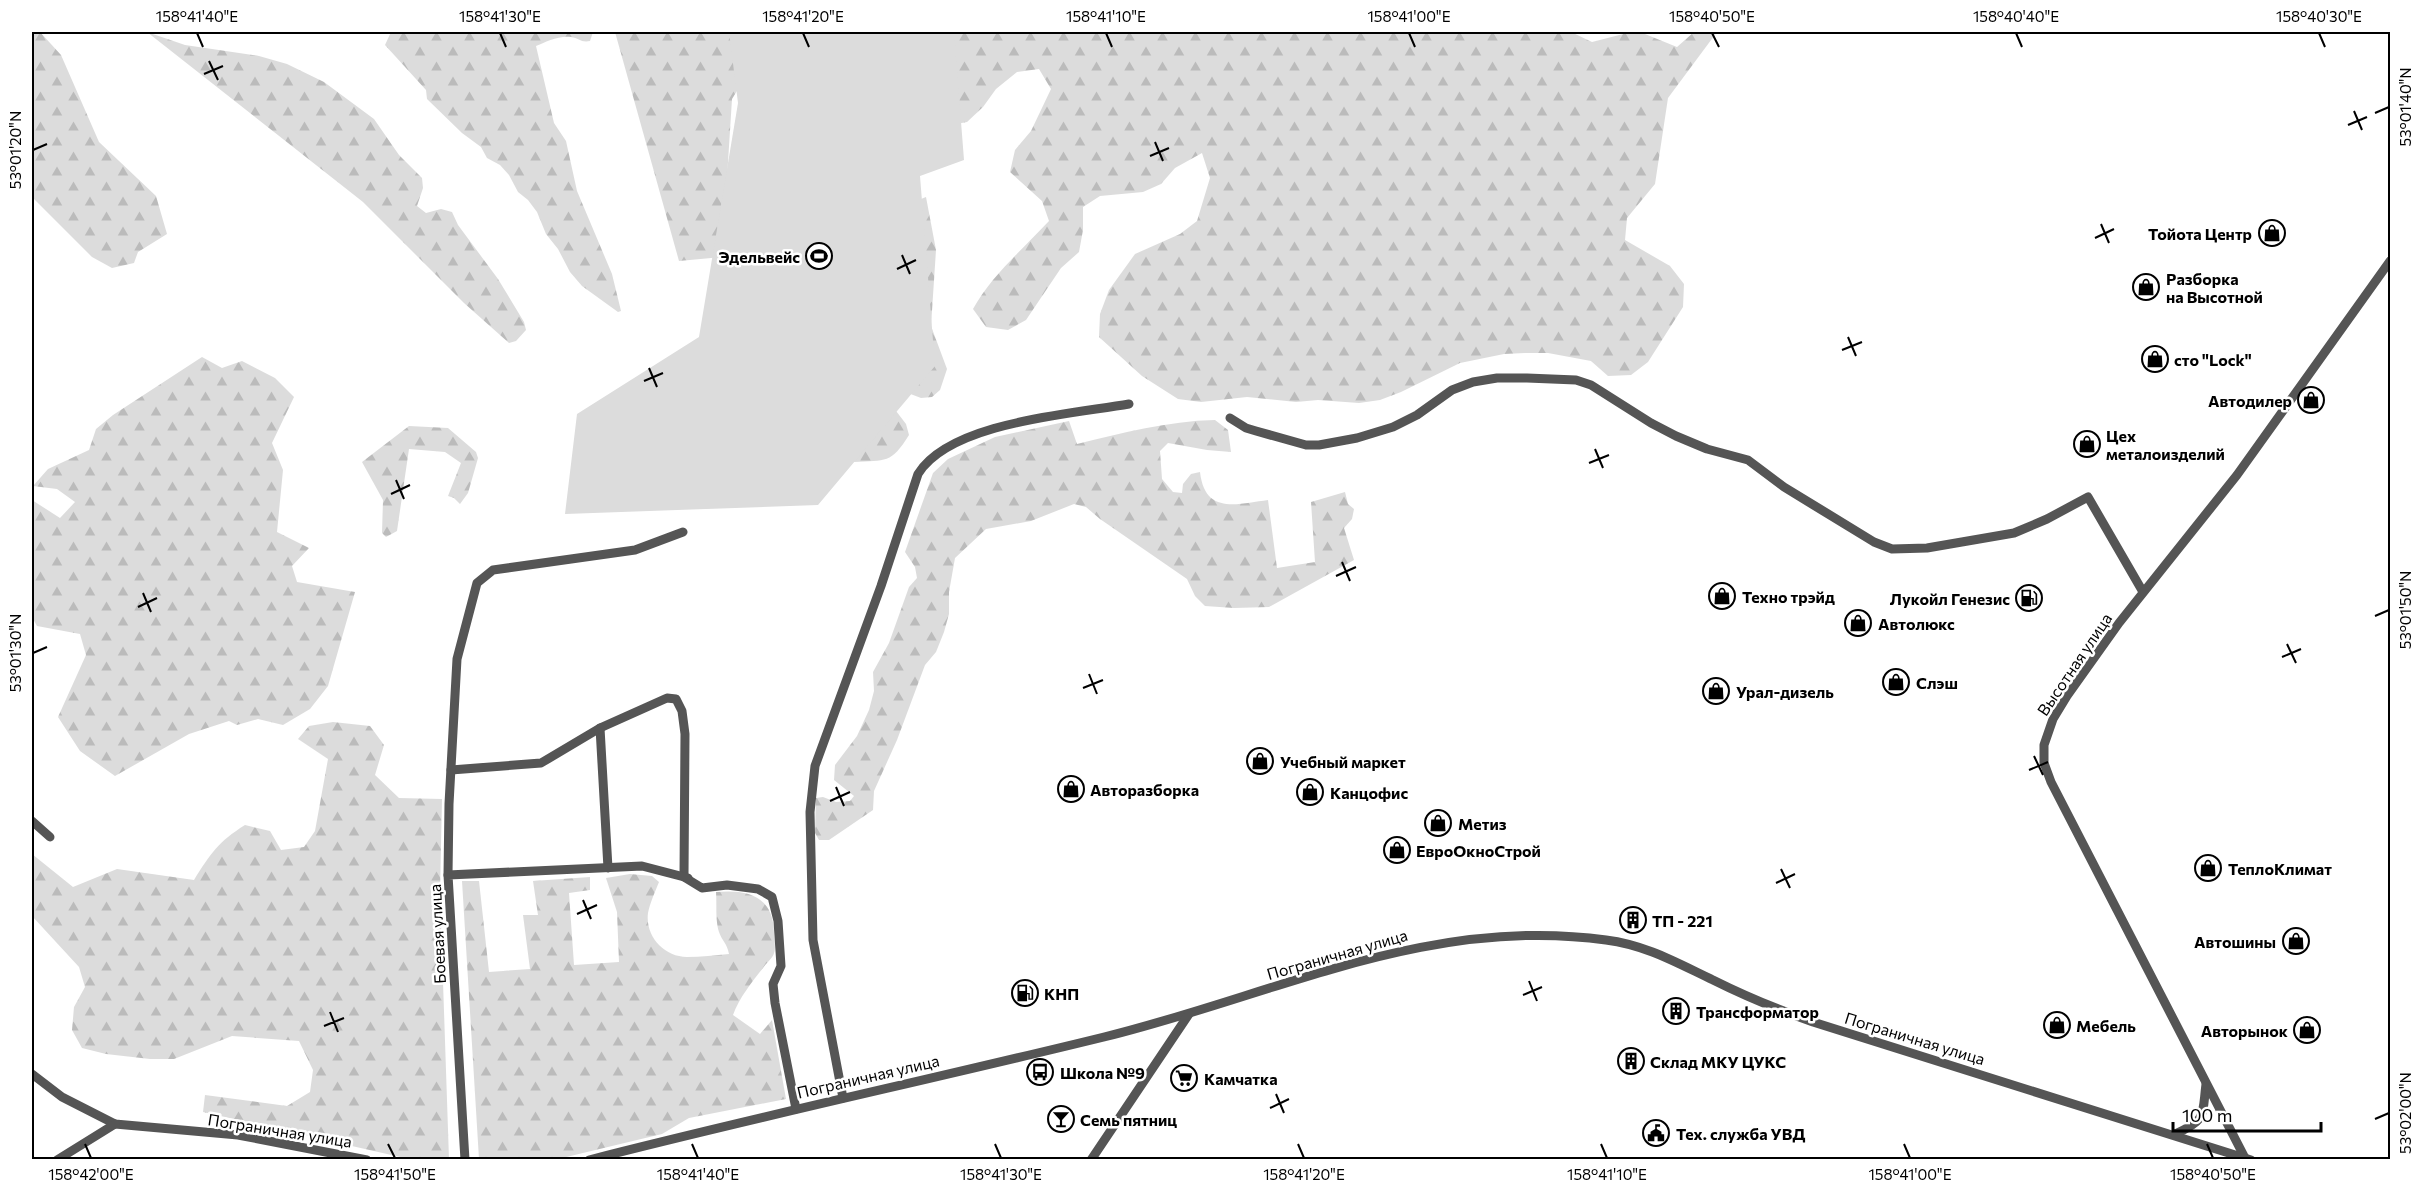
<svg xmlns="http://www.w3.org/2000/svg" width="2422" height="1191" font-family="Commissioner,sans-serif">
<defs>
<pattern id="forest-firs" width="22" height="20" patternUnits="userSpaceOnUse" patternTransform="scale(1.5)"><rect width="22" height="20" fill="#dcdcdc"/><path d="M5 1l3.5 6h-7zM16 11l3.5 6h-7z" fill="#bbb"/></pattern>
</defs>
<rect width="100%" height="100%" fill="#fff"/>
<!-- forest -->
<g fill="url(#forest-firs)">
<polygon points="32,32 40,32 61,55 99,142 156,196 167,234 138,252 134,263 112,268 92,257 32,197"/>
<polygon points="147,32 185,45 259,56 287,64 324,82 374,119 399,155 422,178 423,188 417,206 426,213 441,209 452,212 458,225 498,279 524,322 526,330 516,341 509,343 464,303 363,202"/>
<path d="M391 32H593L590 41C581 43 579 38 571 37 560 35 545 42 536 46L554 123 566 141 577 191 612 274 621 311 618 312 582 286 570 272 558 249 546 234 537 212 528 200 518 192 509 175 500 165 487 158 481 147 462 133 427 99 426 90 385 45Z"/>
<polygon points="615,32 734,32 740,86 732,99 722,257 679,261"/>
<path d="M943 32H1571L1592 42 1631 32H1640L1677 47 1694 32H1717L1668 98 1655 184 1627 218 1625 240 1670 266 1684 284 1683 307 1648 362 1631 375 1608 376 1591 361 1548 353H1525L1504 354 1460 363 1401 392 1380 400 1359 403 1318 400 1296 402 1247 397 1201 402 1178 399 1142 376 1099 337 1100 314 1109 290 1135 254 1180 234 1197 221 1210 178 1202 153 1175 168 1161 184 1143 192 1100 196 1083 207V230L1079 252 1061 268 1026 320 1008 330 986 327 973 309C992 275 1022 250 1049 221L1042 201 1010 172 1015 150 1031 131 1051 89 1039 69 1017 72 996 89 983 107 967 122 945 126Z"/>
<path d="M926 197 936 250 931 326 947 369 940 390 932 397 921 398 900 390 893 407 906 424 909 435C891 464 886 460 854 462L916 201Z"/>
<polygon points="202,357 222,368 242,361 275,378 294,397 272,443 283,470 277,532 309,548 292,566 297,582 355,592 328,686 310,709 283,725 258,719 237,725 229,721 189,734 115,776 80,751 58,717 86,655 80,634 37,626 32,617 32,500 60,518 75,502 57,489 33,486 48,469 89,450 96,429 113,415"/>
<path d="M1215 420 1228 430 1231 452 1207 450 1168 443 1160 451 1162 479 1173 492 1182 493 1183 484 1191 474 1200 472C1205 515 1237 504 1268 500L1277 568 1315 562 1311 502 1345 492 1348 504 1354 509 1352 519 1344 528 1354 560 1269 607 1234 608 1205 606 1195 596 1187 579 1100 519 1086 507 1074 504 1031 521 986 529 955 558 949 592V614L944 632 936 652 925 665 897 740 874 791 873 810 829 840H819L815 833 816 798 823 797 836 802 850 801 854 796 834 780 835 765 857 736 869 710 874 691 873 672 889 643 909 587 917 578 915 567 905 552 933 473 948 459 995 437 1069 421 1077 444C1123 433 1167 421 1215 420Z"/>
<polygon points="409,426 448,428 476,452 478,458 468,493 460,504 454,498 448,496 461,463 445,452 409,449 397,531 386,537 382,533 383,500 362,462"/>
<path d="M333 722 370 726 384 745 375 775 399 798 442 799 440 893 449 1159H409L203 1112 205 1095 287 1106 310 1092 313 1070 299 1041 232 1036 174 1059H150L106 1054 82 1048 72 1030 74 1007 85 987 79 967 32 916V854L73 887 117 869 194 880C211 853 218 842 245 825L270 831 281 850 304 847 315 831 328 759 298 739 309 726Z"/>
<path d="M630 874 652 876 659 882C655 892 650 903 648 913 645 936 664 957 687 957 701 957 715 955 729 954 727 943 722 941 719 932 715 920 717 904 716 892 748 889 774 896 774 934 774 939 776 948 774 953 773 958 766 963 763 968 752 982 739 998 733 1015L760 1034 772 1020 786 1099 689 1118 662 1134 558 1159H479L462 881H479L489 972 530 969 523 915H538L533 881 590 877V890L569 893 574 965 619 962 617 912 606 878Z"/>
</g>
<!-- pitch -->
<polygon fill="#dcdcdc" points="729,32 954,32 964,160 920,176 935,366 818,505 565,514 577,414 699,337 738,103"/>
<g fill="none" stroke-linecap="round" stroke-linejoin="round">
<!-- minor -->
<g stroke="#555" stroke-width="9">
<polyline points="1230,418 1246,428 1256,431 1306,445 1319,445 1357,438 1393,427 1417,415 1452,390 1473,382 1497,378 1527,378 1576,380 1591,385 1651,423 1676,436 1707,449 1748,460 1784,487 1874,542 1892,549 1927,548 2014,533 2047,519 2088,497 2143,592"/>
<polyline points="600,728 608,868"/>
<polyline points="451,770 541,763 600,728 667,698 676,699 682,711 685,734 684,877 702,888 727,885 758,889 772,897 778,921 781,966 773,984 775,1003 796,1109"/>
<polyline points="32,821 50,837"/>
<polyline points="448,875 449,804 457,659 477,583 493,570 635,550 683,532"/>
<polyline points="32,1074 62,1097 115,1124 238,1135 367,1160"/>
<path d="M843 1098 813 940 810 812 815 766 881 586 918 474C950 422 1072 414 1129 404"/>
<path d="M2175 1134C2207 1120 2202 1116 2206 1084"/>
<polyline points="2245,1158 2051,782 2044,763 2044,745 2053,719 2067,696 2119,623 2237,475 2390,261"/>
<polyline points="57,1160 115,1124"/>
<polyline points="465,1160 448,875 642,866 688,878"/>
<path d="M589 1160C760 1116 933 1079 1104 1037 1272 996 1428 915 1606 940 1646 945 1677 963 1713 980 1745 996 1779 1010 1813 1022L2251 1160"/>
<polyline points="1091,1160 1189,1014"/>
</g>
</g>
<!-- ticks -->
<path fill="none" stroke="#000" stroke-width="2" d="M197 33 203 47M500 33 506 47M803 33 809 47M1106 33 1112 47M1409 33 1415 47M1712 33 1719 47M2016 33 2022 47M2319 33 2325 47M209 61 218 80M204 74 223 66M2354 111 2362 130M2375 113 2389 107M2348 125 2367 117M1155 142 1163 161M33 150 47 144M1150 156 1169 148M2101 224 2109 243M2095 238 2114 229M902 255 910 274M897 269 916 260M1848 337 1856 356M1842 350 1862 342M649 368 657 387M644 381 663 373M1595 449 1603 468M1589 463 1609 455M396 480 404 499M391 494 410 485M1342 562 1350 581M1336 576 1356 567M143 593 151 612M138 607 157 598M2375 616 2389 610M2287 644 2296 663M33 653 47 647M2282 657 2301 649M1089 674 1097 694M1083 688 1103 680M2034 756 2043 775M2029 770 2048 762M836 787 844 806M830 801 850 792M1781 869 1790 888M1776 883 1795 874M583 900 591 919M577 914 597 905M1529 981 1537 1001M1523 995 1542 987M330 1012 338 1032M324 1026 344 1018M1276 1094 1284 1113M1270 1108 1289 1099M2375 1119 2389 1113M85 1144 91 1158M388 1144 395 1158M692 1144 698 1158M995 1144 1001 1158M1298 1144 1304 1158M1601 1144 1607 1158M1904 1144 1910 1158M2207 1144 2213 1158"/>
<!-- icons -->
<defs>
<symbol id="shop-ring" viewBox="-11 -11 22 22"><circle r="9.5" fill="#fff" stroke="#000" stroke-width="1.5"/><path d="M-5-2.5h2.3a2.7 3.5 0 0 1 5.4 0H5L5.5 6h-11ZM-1.5-2.5h3a1.5 2.3 0 0 0-3 0Z" fill="#000"/></symbol>
<symbol id="stadium-ring" viewBox="-11 -11 22 22"><circle r="9.5" fill="#fff" stroke="#000" stroke-width="1.5"/><path d="M0-5a6.5 5 0 1 0 0 10a6.5 5 0 1 0 0-10ZM-3.5-1.8h7v3.6h-7Z" fill="#000"/></symbol>
<symbol id="fuel-ring" viewBox="-11 -11 22 22"><circle r="9.5" fill="#fff" stroke="#000" stroke-width="1.5"/><path d="M-5.5-6h7V0h2V4h1.3V-2.5L3-4.5l.8-.8L6-3V5H2.5V1h-1V6h-7ZM-4.2-4.7v3.2H.2V-4.7Z" fill="#000"/></symbol>
<symbol id="building-ring" viewBox="-11 -11 22 22"><circle r="9.5" fill="#fff" stroke="#000" stroke-width="1.5"/><path d="M-4-6H4V6H1V3H-1V6H-4ZM-2.5-4.3h1.7v1.8h-1.7ZM.8-4.3h1.7v1.8H.8ZM-2.5-1h1.7V.8h-1.7ZM.8-1h1.7V.8H.8Z" fill="#000"/></symbol>
<symbol id="bus-ring" viewBox="-11 -11 22 22"><circle r="9.5" fill="#fff" stroke="#000" stroke-width="1.5"/><path d="M-5-6H5V4H4V6H2V4H-2V6H-4V4H-5ZM-3.5-4V0h7V-4ZM-3.5 1.2v1.5H-2V1.2ZM2 1.2v1.5H3.5V1.2Z" fill="#000"/></symbol>
<symbol id="supermarket-ring" viewBox="-11 -11 22 22"><circle r="9.5" fill="#fff" stroke="#000" stroke-width="1.5"/><path d="M-6-5.5h2.5l.6 2H6L4.5 2H-2.5L-4.4-4H-6ZM-1.5 3.2a1.3 1.3 0 1 0 .1 0ZM3 3.2a1.3 1.3 0 1 0 .1 0Z" fill="#000"/></symbol>
<symbol id="bar-ring" viewBox="-11 -11 22 22"><circle r="9.5" fill="#fff" stroke="#000" stroke-width="1.5"/><path d="M-6-5H6L.8 .8V4.5H3.5V6h-7V4.5H-.8V.8Z" fill="#000"/></symbol>
<symbol id="civic-ring" viewBox="-11 -11 22 22"><circle r="9.5" fill="#fff" stroke="#000" stroke-width="1.5"/><path d="M-.6-6.5H3V-4.5H.6V-3L4-1V1h2V6H-6V1h2V-1L-.6-3ZM-1.2 2.5V6h2.4V2.5Z" fill="#000"/></symbol>
</defs>
<g fill-rule="evenodd">
<use href="#shop-ring" x="2257" y="218" width="30" height="30"/>
<use href="#stadium-ring" x="804" y="241" width="30" height="30"/>
<use href="#shop-ring" x="2131" y="272" width="30" height="30"/>
<use href="#shop-ring" x="2140" y="344" width="30" height="30"/>
<use href="#shop-ring" x="2296" y="385" width="30" height="30"/>
<use href="#shop-ring" x="2072" y="429" width="30" height="30"/>
<use href="#shop-ring" x="1707" y="581" width="30" height="30"/>
<use href="#fuel-ring" x="2014" y="583" width="30" height="30"/>
<use href="#shop-ring" x="1843" y="608" width="30" height="30"/>
<use href="#shop-ring" x="1881" y="667" width="30" height="30"/>
<use href="#shop-ring" x="1701" y="676" width="30" height="30"/>
<use href="#shop-ring" x="1245" y="746" width="30" height="30"/>
<use href="#shop-ring" x="1056" y="774" width="30" height="30"/>
<use href="#shop-ring" x="1295" y="777" width="30" height="30"/>
<use href="#shop-ring" x="1423" y="808" width="30" height="30"/>
<use href="#shop-ring" x="1382" y="835" width="30" height="30"/>
<use href="#shop-ring" x="2193" y="853" width="30" height="30"/>
<use href="#building-ring" x="1618" y="905" width="30" height="30"/>
<use href="#shop-ring" x="2281" y="926" width="30" height="30"/>
<use href="#fuel-ring" x="1010" y="978" width="30" height="30"/>
<use href="#building-ring" x="1661" y="996" width="30" height="30"/>
<use href="#shop-ring" x="2042" y="1010" width="30" height="30"/>
<use href="#shop-ring" x="2292" y="1015" width="30" height="30"/>
<use href="#building-ring" x="1616" y="1046" width="30" height="30"/>
<use href="#bus-ring" x="1025" y="1057" width="30" height="30"/>
<use href="#supermarket-ring" x="1169" y="1063" width="30" height="30"/>
<use href="#bar-ring" x="1046" y="1104" width="30" height="30"/>
<use href="#civic-ring" x="1641" y="1118" width="30" height="30"/>
</g>
<g text-anchor="middle" dominant-baseline="central" stroke-width="5" stroke-linejoin="round" paint-order="stroke">
<!-- poi labels -->
<g font-size="16" font-weight="bold" fill="#000" stroke="#fff" text-anchor="start">
<text x="2252" y="233" text-anchor="end">Тойота Центр</text>
<text x="800" y="256" text-anchor="end">Эдельвейс</text>
<text x="2166" y="278">Разборка<tspan x="2166" dy="18">на Высотной</tspan></text>
<text x="2174" y="359">сто "Lock"</text>
<text x="2292" y="400" text-anchor="end">Автодилер</text>
<text x="2106" y="435">Цех<tspan x="2106" dy="18">металоизделий</tspan></text>
<text x="1742" y="596">Техно трэйд</text>
<text x="2010" y="598" text-anchor="end">Лукойл Генезис</text>
<text x="1878" y="623">Автолюкс</text>
<text x="1916" y="682">Слэш</text>
<text x="1736" y="691">Урал-дизель</text>
<text x="1280" y="761">Учебный маркет</text>
<text x="1090" y="789">Авторазборка</text>
<text x="1330" y="792">Канцофис</text>
<text x="1458" y="823">Метиз</text>
<text x="1416" y="850">ЕвроОкноСтрой</text>
<text x="2228" y="868">ТеплоКлимат</text>
<text x="1652" y="920">ТП - 221</text>
<text x="2276" y="941" text-anchor="end">Автошины</text>
<text x="1044" y="993">КНП</text>
<text x="1696" y="1011">Трансформатор</text>
<text x="2076" y="1025">Мебель</text>
<text x="2288" y="1030" text-anchor="end">Авторынок</text>
<text x="1650" y="1061">Склад МКУ ЦУКС</text>
<text x="1060" y="1072">Школа №9</text>
<text x="1204" y="1078">Камчатка</text>
<text x="1080" y="1119">Семь пятниц</text>
<text x="1676" y="1133">Тех. служба УВД</text>
</g>
<!-- street labels -->
<g font-size="16" fill="#000" stroke="#fff">
<text transform="translate(2074 664) rotate(-56)">Высотная улица</text>
<text transform="translate(437 934) rotate(-93)">Боевая улица</text>
<text transform="translate(1337 954) rotate(-16)">Пограничная улица</text>
<text transform="translate(1915 1038) rotate(17)">Пограничная улица</text>
<text transform="translate(868 1076) rotate(-13)">Пограничная улица</text>
<text transform="translate(280 1130) rotate(9)">Пограничная улица</text>
</g>
</g>
<!-- border -->
<rect width="2422" height="1191" fill="none" stroke="#ffffff" stroke-width="66"/>
<!-- scale -->
<path d="M2173 1122v9h148v-9" fill="none" stroke="#000000" stroke-width="3"/>
<text x="2182" y="1122" font-size="18" fill="#000000" stroke="#ffffff" stroke-width="4.5" paint-order="stroke">100 m</text>
<rect x="33" y="33" width="2356" height="1125" fill="none" stroke="#000" stroke-width="2"/>
<g font-size="15" text-anchor="middle" fill="#000">
<text x="197" y="22">158°41'40"E</text>
<text x="500" y="22">158°41'30"E</text>
<text x="803" y="22">158°41'20"E</text>
<text x="1106" y="22">158°41'10"E</text>
<text x="1409" y="22">158°41'00"E</text>
<text x="1712" y="22">158°40'50"E</text>
<text x="2016" y="22">158°40'40"E</text>
<text x="2319" y="22">158°40'30"E</text>
<text transform="translate(2406 107) rotate(-90)" y="5">53°01'40"N</text>
<text transform="translate(16 150) rotate(-90)" y="5">53°01'20"N</text>
<text transform="translate(2406 610) rotate(-90)" y="5">53°01'50"N</text>
<text transform="translate(16 653) rotate(-90)" y="5">53°01'30"N</text>
<text transform="translate(2406 1113) rotate(-90)" y="5">53°02'00"N</text>
<text x="91" y="1180">158°42'00"E</text>
<text x="395" y="1180">158°41'50"E</text>
<text x="698" y="1180">158°41'40"E</text>
<text x="1001" y="1180">158°41'30"E</text>
<text x="1304" y="1180">158°41'20"E</text>
<text x="1607" y="1180">158°41'10"E</text>
<text x="1910" y="1180">158°41'00"E</text>
<text x="2213" y="1180">158°40'50"E</text>
</g>
</svg>
